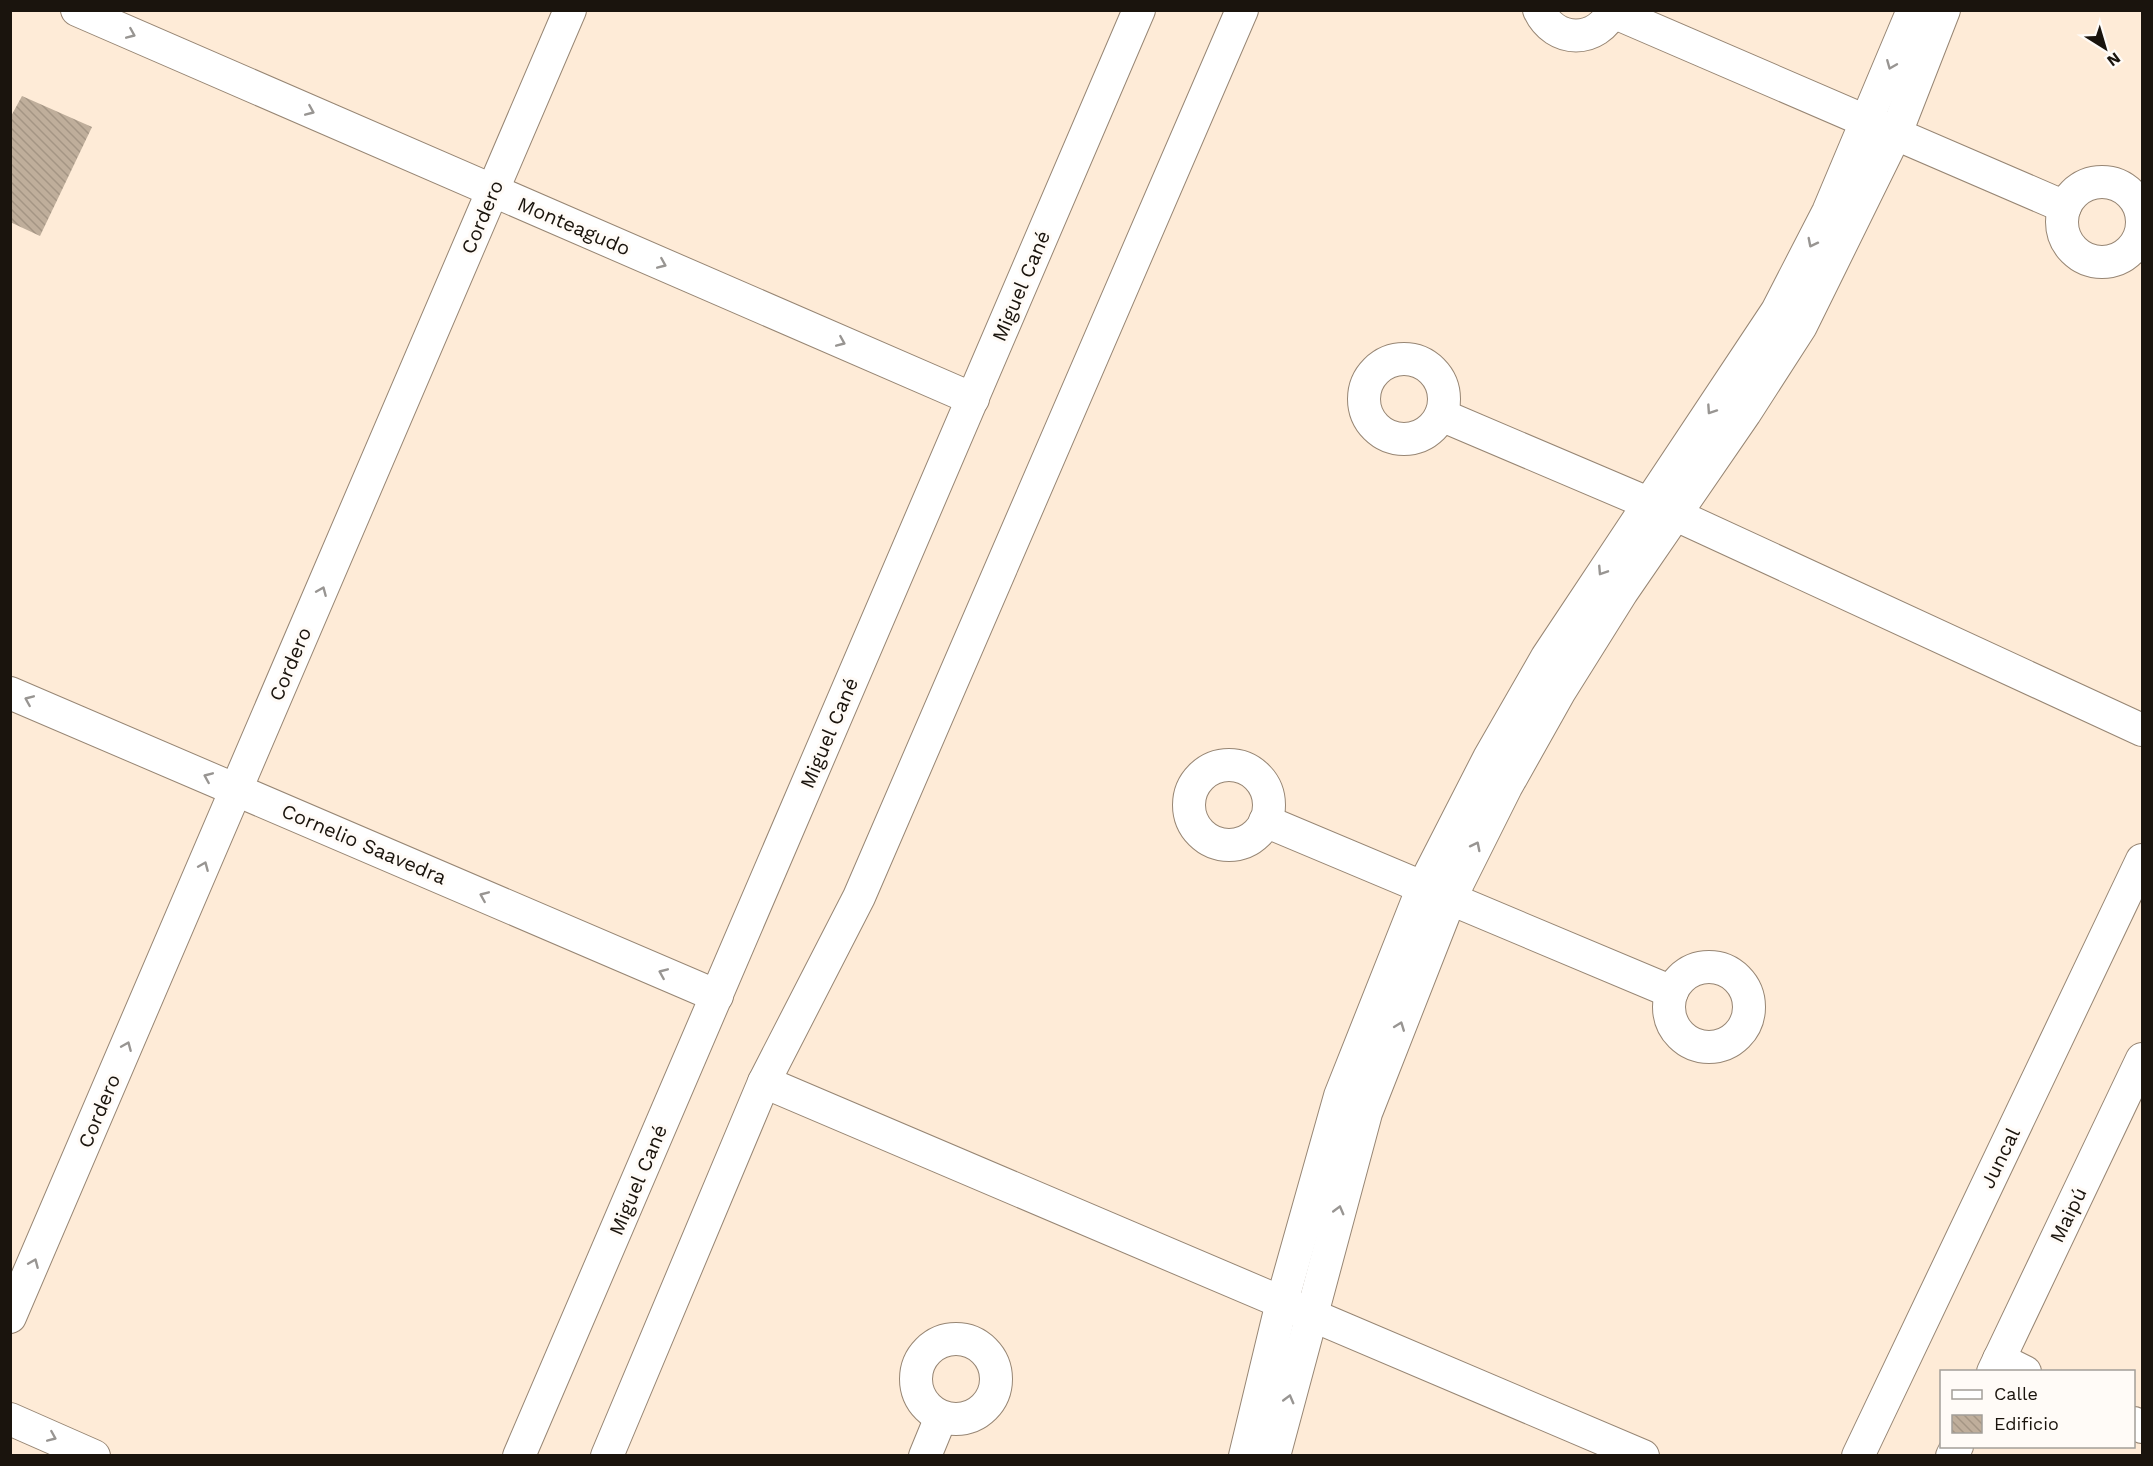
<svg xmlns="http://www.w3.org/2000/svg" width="2153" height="1466" font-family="'Work Sans',sans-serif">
<defs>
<pattern id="building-back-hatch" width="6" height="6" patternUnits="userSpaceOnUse" patternTransform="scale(1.5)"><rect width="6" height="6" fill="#bfae9b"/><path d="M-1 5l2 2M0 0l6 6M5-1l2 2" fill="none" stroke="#a49584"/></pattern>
</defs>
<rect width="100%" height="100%" fill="#feebd7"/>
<!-- building -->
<polygon fill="url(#building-back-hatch)" points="22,96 92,127 40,236 10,222 10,118"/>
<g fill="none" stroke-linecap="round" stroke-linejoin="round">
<defs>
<g id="street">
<polyline points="77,10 973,399"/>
<path d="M1539 10C1555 44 1597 44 1613 10"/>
<polyline points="1613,12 2065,207"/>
<circle cx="2102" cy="222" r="40"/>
<circle cx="1404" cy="399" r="40"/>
<polyline points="1441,415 1676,515 2142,730"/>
<polyline points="10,693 717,996"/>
<circle cx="1229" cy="805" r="40"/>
<polyline points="1265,821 1672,992"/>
<circle cx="1709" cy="1007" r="40"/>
<polyline points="764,1082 1643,1456"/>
<polyline points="10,1317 570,10"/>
<circle cx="956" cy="1379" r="40"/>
<polyline points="1999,1359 2025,1372"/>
<polyline points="1993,1372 2142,1059"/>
<polyline points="10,1419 94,1456"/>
<polyline points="2134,1423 2142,1427"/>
<polyline points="519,1456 1139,10"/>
<polyline points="607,1456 764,1082 859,897 1242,10"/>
<polyline points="925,1456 941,1417"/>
<polyline points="1245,1456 1282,1302 1340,1096 1423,887 1489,758 1547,657 1777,311 1828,212 1913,10"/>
<polyline points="1274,1456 1366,1113 1450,899 1506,787 1560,691 1622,592 1745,413 1801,326 1896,133 1944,10"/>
<polyline points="1858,1456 2142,860"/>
<polyline points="1952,1456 1957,1446"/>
</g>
</defs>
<!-- street casing -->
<use href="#street" stroke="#978674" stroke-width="34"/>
<!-- street -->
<use href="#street" stroke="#fff" stroke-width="32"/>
</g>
<!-- one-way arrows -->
<defs><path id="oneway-chevron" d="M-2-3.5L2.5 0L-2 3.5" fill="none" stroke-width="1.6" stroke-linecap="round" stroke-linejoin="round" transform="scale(1.5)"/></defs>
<g stroke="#989592">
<use href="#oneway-chevron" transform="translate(131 34) rotate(23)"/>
<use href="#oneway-chevron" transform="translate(1891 65) rotate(112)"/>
<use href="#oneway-chevron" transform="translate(310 111) rotate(23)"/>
<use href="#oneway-chevron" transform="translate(1812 243) rotate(117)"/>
<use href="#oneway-chevron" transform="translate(662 264) rotate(23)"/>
<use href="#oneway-chevron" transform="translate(841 342) rotate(23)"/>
<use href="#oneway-chevron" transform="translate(1711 410) rotate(124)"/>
<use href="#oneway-chevron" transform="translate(1602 571) rotate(123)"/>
<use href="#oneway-chevron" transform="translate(322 591) rotate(-67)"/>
<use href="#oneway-chevron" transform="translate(29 700) rotate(-157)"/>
<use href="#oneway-chevron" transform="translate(208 777) rotate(-157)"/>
<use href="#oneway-chevron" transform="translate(1476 846) rotate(-63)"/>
<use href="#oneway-chevron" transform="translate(204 866) rotate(-67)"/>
<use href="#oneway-chevron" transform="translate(484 896) rotate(-157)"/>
<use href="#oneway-chevron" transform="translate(663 973) rotate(-157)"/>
<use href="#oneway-chevron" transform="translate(1400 1026) rotate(-69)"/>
<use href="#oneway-chevron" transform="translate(127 1046) rotate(-67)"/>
<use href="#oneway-chevron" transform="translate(1339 1210) rotate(-75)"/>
<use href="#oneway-chevron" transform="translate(34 1263) rotate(-67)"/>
<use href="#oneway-chevron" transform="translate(1289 1399) rotate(-75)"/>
<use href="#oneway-chevron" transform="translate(52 1437) rotate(23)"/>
</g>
<g text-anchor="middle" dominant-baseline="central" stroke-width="6" stroke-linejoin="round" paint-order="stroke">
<!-- street labels -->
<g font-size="20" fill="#1a140d" stroke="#fffbf7">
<text transform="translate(482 217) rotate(-67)">Cordero</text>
<text transform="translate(574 226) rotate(23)">Monteagudo</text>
<text transform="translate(1021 286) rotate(-67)">Miguel Cané</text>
<text transform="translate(290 664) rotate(-67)">Cordero</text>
<text transform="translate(829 733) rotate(-67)">Miguel Cané</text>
<text transform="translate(364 844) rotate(23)">Cornelio Saavedra</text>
<text transform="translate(99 1111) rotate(-67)">Cordero</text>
<text transform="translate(2000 1158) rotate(-64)">Juncal</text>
<text transform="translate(638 1180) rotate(-67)">Miguel Cané</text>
<text transform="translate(2068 1215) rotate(-64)">Maipú</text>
</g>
</g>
<!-- border -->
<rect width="2153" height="1466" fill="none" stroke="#1a140d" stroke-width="24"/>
<!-- legend -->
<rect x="1940" y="1370" width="195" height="78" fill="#fffbf7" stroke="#a39f99" stroke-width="1.5"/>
<rect x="1952" y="1390" width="30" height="9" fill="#ffffff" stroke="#a39f99" stroke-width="1.5"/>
<text x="1994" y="1400" font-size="18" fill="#1a140d">Calle</text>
<rect x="1952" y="1415" width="30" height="18" fill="url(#building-back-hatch)" stroke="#a39f99" stroke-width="1.5"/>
<text x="1994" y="1430" font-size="18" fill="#1a140d">Edificio</text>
<!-- north arrow -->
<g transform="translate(2105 48) rotate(143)" stroke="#fffbf7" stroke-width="4.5" paint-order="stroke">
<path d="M0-4.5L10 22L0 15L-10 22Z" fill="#1a140d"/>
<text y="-9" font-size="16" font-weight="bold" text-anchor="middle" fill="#1a140d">N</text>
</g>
</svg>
